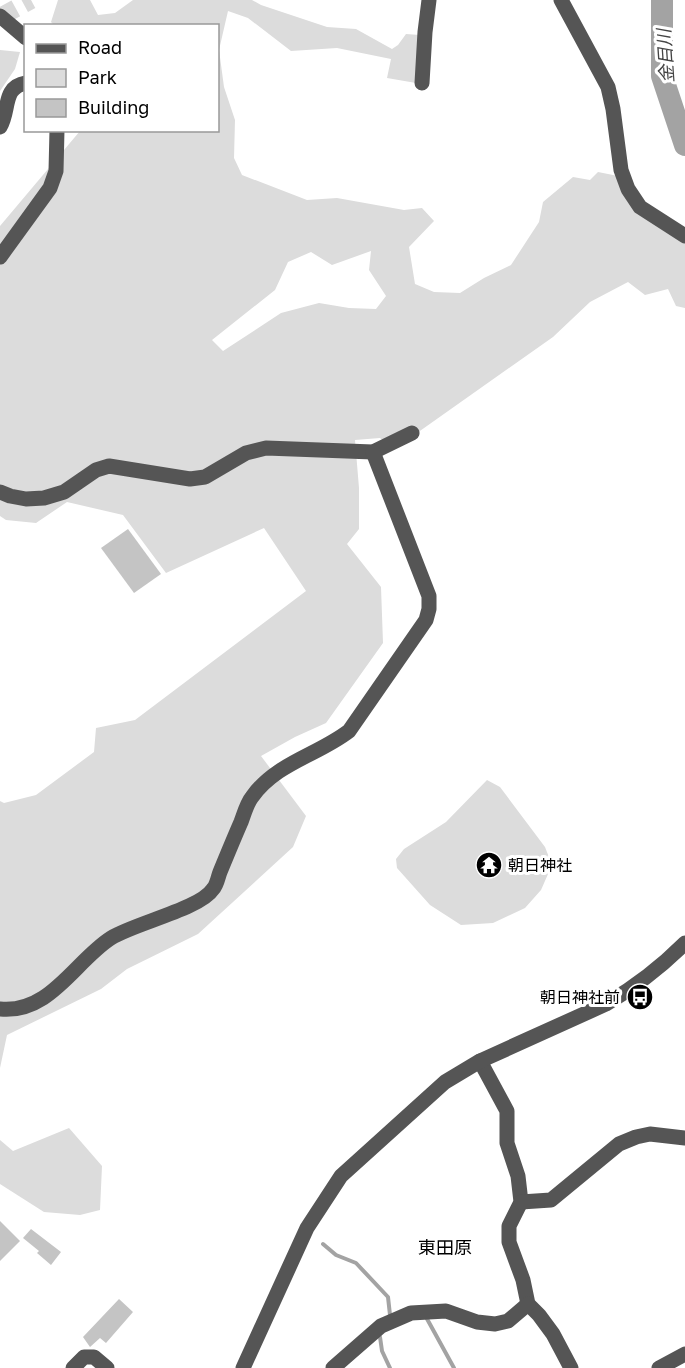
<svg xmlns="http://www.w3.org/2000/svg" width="685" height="1368" font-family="'Golos Text','Noto Sans JP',sans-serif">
<rect width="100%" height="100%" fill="#fff"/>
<!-- green -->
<g fill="#dcdcdc" fill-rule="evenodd">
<path d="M58 0H90L98 15 115 13 133 0H252L261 5 327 27 356 29 392 49 398 45 406 34 420 35 416 83 387 78 391 59 337 48 291 51 248 18 228 11 219 50 224 87 235 120 234 158 242 175 307 200 337 198 404 210 422 208 434 221 409 247 415 284 434 292 460 293 484 278 511 265 539 222 543 202 573 177 590 180 598 172 623 177 627 199 685 229V308L676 306 668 289 645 295 628 282 590 302 553 337 393 450 380 438 355 440 359 488V529L347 544 381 587 383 643 326 723 295 737 261 756 306 816 293 847 198 934 127 969 101 989 7 1035 0 1068V801L4 803 36 795 94 752 96 728 135 720 306 591 264 528 166 573 123 515 67 502 36 523 6 520 0 516V226L80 131 218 130V26L54 25 51 22ZM371 251 369 270 386 296 376 309 349 308 319 303 281 313 223 351 212 340 275 290 288 262 311 252 332 265Z"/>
<polygon points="0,50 20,52 15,69 0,91"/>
<polygon points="487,780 500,787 545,847 552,865 541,890 525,908 493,923 461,925 430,905 397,868 396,859 404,849 446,822"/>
<polygon points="69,1128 102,1166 100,1210 80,1215 44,1212 0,1184 0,1140 13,1151"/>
</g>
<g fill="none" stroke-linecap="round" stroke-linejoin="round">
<!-- stream -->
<g stroke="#a3a3a3" stroke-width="4">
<polyline points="323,1244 336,1255 356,1263 388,1297 390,1315"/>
<polyline points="426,1317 454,1368"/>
<polyline points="380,1337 382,1351 390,1368"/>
</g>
<!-- river -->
<polyline stroke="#a3a3a3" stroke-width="22" points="662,0 662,76 685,145"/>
</g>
<!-- building -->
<g fill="#c4c4c4">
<polygon points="128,529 161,574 134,593 101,548"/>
<polygon points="0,1221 20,1241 0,1261"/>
<polygon points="31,1229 61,1252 51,1265 37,1253 39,1251 23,1238"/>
<polygon points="119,1299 133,1312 106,1343 100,1338 90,1347 83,1337"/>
</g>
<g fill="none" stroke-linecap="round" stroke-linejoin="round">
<!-- highway-tunnel -->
<polyline stroke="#d9d9d9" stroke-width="18" stroke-dasharray="18 9" stroke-linecap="butt" points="0,17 31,0"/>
<!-- minor -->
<g stroke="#555" stroke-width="15">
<polyline points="561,0 608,87 613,109 621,170 628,189 640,207 685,236"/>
<polyline points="0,16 26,38"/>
<polyline points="422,83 425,32 429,0"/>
<path d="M0 127C10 111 2 87 26 83"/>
<polyline points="0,257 50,188 56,171 57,130"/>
<polyline points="0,492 10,496 26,499 44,498 64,492 96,470 109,466 190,479 205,477 246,453 266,448 373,452 412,433"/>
<path d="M0 1009C50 1014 75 961 111 938 135 923 200 909 213 889 217 885 218 877 220 872 227 855 234 838 241 822 244 814 247 803 252 797 276 763 318 755 349 731L426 620 429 609V596L373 452"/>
<polyline points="480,1061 507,1111 507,1143 518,1176 521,1202 509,1226 509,1242 523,1280 528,1304 539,1315 553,1334 571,1368"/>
<polyline points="521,1202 551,1200 619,1144 636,1137 650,1134 685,1138"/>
<polyline points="73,1368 84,1357 94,1357 107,1368"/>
<path d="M243 1368 307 1228 341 1176 445 1082 480 1061 606 1004C635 987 661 967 685 943"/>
<polyline points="333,1368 381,1326 411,1313 446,1311 477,1322 495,1324 508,1321 528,1304"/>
<polyline points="659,1368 685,1354"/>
</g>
</g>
<!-- icons -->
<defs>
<symbol id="temple-disc" viewBox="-11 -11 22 22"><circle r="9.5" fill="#000" stroke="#fff"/><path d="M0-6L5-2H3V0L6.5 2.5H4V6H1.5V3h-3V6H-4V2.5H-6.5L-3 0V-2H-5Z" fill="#fff"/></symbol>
<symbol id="bus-disc" viewBox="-11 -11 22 22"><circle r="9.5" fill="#000" stroke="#fff"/><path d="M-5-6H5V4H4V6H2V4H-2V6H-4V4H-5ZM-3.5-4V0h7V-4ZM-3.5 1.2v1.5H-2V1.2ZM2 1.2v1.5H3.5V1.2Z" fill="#fff"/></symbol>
</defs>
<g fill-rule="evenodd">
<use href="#temple-disc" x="474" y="850" width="30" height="30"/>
<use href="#bus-disc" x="625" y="982" width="30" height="30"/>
</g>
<g text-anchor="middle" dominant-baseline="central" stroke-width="6" stroke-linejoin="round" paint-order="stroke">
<!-- poi labels -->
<g font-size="16" fill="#000" stroke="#fff" text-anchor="start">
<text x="508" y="865">朝日神社</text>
<text x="620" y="997" text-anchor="end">朝日神社前</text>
</g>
<!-- water labels -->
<g font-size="18" font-style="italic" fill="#444" stroke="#fff">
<text transform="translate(665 56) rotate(-94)">金目川</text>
</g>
<!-- neighbourhood labels -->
<g font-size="18" fill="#000" stroke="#fff">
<text x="445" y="1247">東田原</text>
</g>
</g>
<!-- legend -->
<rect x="24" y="24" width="195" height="108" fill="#ffffff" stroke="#999999" stroke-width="1.5"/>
<rect x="36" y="44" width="30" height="9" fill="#555555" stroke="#999999" stroke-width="1.5"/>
<text x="78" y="54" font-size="18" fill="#000000">Road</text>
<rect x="36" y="69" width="30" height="18" fill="#dcdcdc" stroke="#999999" stroke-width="1.5"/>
<text x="78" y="84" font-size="18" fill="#000000">Park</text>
<rect x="36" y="99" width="30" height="18" fill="#c4c4c4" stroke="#999999" stroke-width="1.5"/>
<text x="78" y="114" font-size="18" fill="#000000">Building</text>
</svg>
